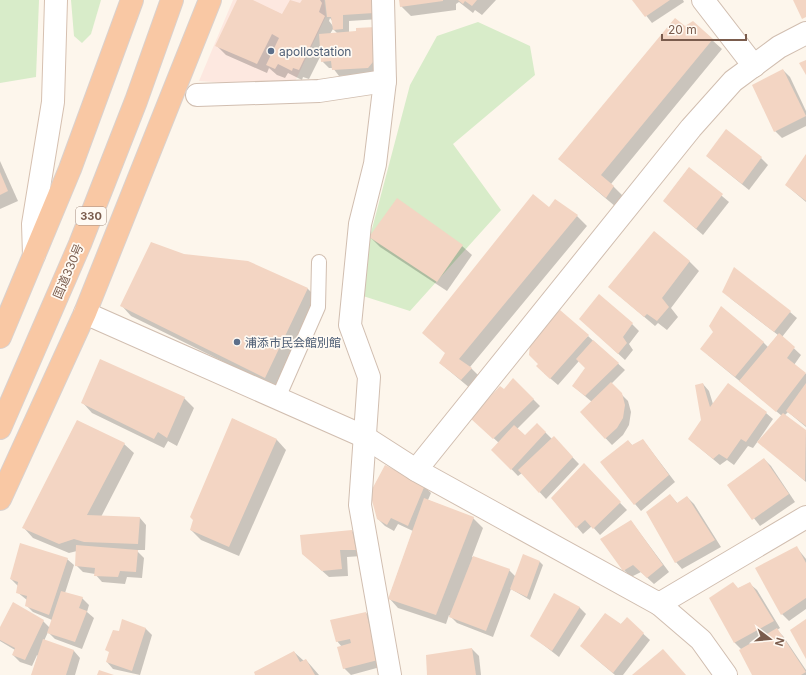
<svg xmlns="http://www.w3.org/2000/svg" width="806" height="675" font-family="Inter,'Noto Sans JP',sans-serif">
<rect width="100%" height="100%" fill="#fdf6ec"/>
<!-- commercial -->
<polygon fill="#fde8e0" points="233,0 324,0 326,16 292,88 199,81"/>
<!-- green -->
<g fill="#d8ecc9">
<polygon points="0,0 39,0 36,77 0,83"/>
<polygon points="71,0 101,0 91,34 82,43 74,36"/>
<polygon points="478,22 530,46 535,75 453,144 501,210 410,311 363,296 363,263 410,85 437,36"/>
</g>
<!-- shadow -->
<g fill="#0003" fill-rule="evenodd">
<path d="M238 0H251L283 15 301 5 303 0H379L380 19 349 21V33L376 28 375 74 339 76 333 68H329L322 61V53L309 79 303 77 302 80 288 73 285 78 277 75 269 68 267 73 226 55 217 46ZM330 18 333 22V26L329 21ZM333 29 338 34H330Z"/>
<polygon points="400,0 496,0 482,15 475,10 473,13 459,2 456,4 456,10 411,16 401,6"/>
<polygon points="634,0 683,0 684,2 652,23"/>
<polygon points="685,27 712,40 722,49 611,184 623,196 616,207 559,159"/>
<polygon points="783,70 790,77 806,111 806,126 782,138 775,131"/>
<polygon points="707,156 761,158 768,165 749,190"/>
<polygon points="806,156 806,202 786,185"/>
<polygon points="0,161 18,201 0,209"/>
<polygon points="689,168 729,202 703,235 664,201"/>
<polygon points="549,208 577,216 587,226 470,367 481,378 471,389 440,363"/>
<polygon points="370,237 462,246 472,255 447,291 380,247"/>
<polygon points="184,255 248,262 308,289 318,299 275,387 131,316 122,306"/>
<polygon points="689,261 699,271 671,308 678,317 667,330 658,323 655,326 609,287"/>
<polygon points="730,298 790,312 797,318 782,337 801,355 794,365 806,374 806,427 788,412 785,415 806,432 806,482 758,441 753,448 748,446 734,465 727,460 720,465 689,439 702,420 703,384 709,391 713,404 766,413 773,419 758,441 759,442 782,416 708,355 763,342 768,347 778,335"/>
<polygon points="632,324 639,331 629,344 633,350 625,360 587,325"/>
<polygon points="588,336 625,370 611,384 628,401 631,412 629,425 623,435 612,445 581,412 592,402 573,386 587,368 579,361 558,385 544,373"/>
<polygon points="504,390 533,399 540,406 517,429 526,437 537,424 552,439 554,438 579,464 546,499 522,473 518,476 493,450 499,443 478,424"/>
<polygon points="184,398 194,408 177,446 168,441 164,448 92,413 83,403"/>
<polygon points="233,419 277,440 286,450 239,556 201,540 191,530"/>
<polygon points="643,440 675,482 641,511 635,504 628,441 633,446"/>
<polygon points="124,444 134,453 101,517 140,518 146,525 145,550 136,550 144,558 142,578 127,577 125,584 102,582 95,574 83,572 76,565 77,551 69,553 33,538 24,528"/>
<polygon points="764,459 771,466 795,502 760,526 728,485"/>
<polygon points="590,472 627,510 600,535 592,526 583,534 552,498"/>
<polygon points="424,486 431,493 428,500 473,518 483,528 472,557 509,570 516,577 523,556 540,562 543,565 530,600 511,589 493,637 457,623 449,615 446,624 398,608 389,598 413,531 398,524 394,531 385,526 378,519"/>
<polygon points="670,495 678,504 687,497 694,504 721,547 682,569 676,562"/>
<polygon points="631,521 669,572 654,584 641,572 631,577 624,570"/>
<polygon points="352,531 359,538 362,556 347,557 348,576 329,577 302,553"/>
<polygon points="797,548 806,559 806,609 789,621 782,614"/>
<polygon points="67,559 74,565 65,593 82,598 89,605 87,612 94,618 82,649 55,639 48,632 44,641 74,651 80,658 75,675 32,675 38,656 37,655 32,666 20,662 13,655 15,650 0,641 0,629 43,621 50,628 52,620 33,612 26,605 27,600 17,592 18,586 11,579"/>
<polygon points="750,584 757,590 780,628 777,630 783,636 806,670 806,675 753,675 741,649 735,643 711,598"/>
<polygon points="579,607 586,614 559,657 532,636"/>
<polygon points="366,613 373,620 384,666 351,675 344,668 342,647 337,641"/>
<polygon points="627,619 650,640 623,675 615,675 588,652"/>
<polygon points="145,628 152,635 140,675 113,669 107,662 119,632"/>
<polygon points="472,649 479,656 481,675 428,675"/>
<polygon points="294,652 304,661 306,660 319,675 256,675"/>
</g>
<!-- building -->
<g fill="#f3d5c3">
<polygon points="237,0 253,0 282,14 290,0 300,3 302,0 320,0 322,3 319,12 325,16 299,70 293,68 292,71 278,64 275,69 266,65 279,38 272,34 257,64 215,46"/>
<polygon points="325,0 373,0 374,13 343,15 343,29 333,30 331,17 327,17"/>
<polygon points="399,0 443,0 443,1 400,7"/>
<polygon points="458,0 477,0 472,6 465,1 463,4"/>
<polygon points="632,0 670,0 645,17"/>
<polygon points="793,0 806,0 806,17 802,19"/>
<polygon points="675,18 685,26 693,21 713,39 601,175 614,186 606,198 558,159"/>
<polygon points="376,27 378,56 368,68 332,70 331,61 321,62 319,34 356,31 356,28"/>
<polygon points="806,60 806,75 799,63"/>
<polygon points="783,69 806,116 774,132 752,85"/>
<polygon points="726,129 762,157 742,184 706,156"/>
<polygon points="806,154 806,201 785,185"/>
<polygon points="689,167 723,194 696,229 663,201"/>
<polygon points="0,172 8,191 0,195"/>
<polygon points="533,194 549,207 555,199 578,215 459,359 472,368 461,380 439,363 445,353 422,333"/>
<polygon points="397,198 463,245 437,282 369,237"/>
<polygon points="654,231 690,261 662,298 669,307 657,321 647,314 644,317 608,287"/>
<polygon points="151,242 184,254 248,261 308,288 265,378 120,306"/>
<polygon points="734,267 791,311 774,332 722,292"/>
<polygon points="599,294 633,323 623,337 627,343 618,354 579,319"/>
<polygon points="721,306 764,342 735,377 700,349 713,332 709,326"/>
<polygon points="560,310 589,335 550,379 536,366 538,364 529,355 530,344"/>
<polygon points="779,333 795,347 787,358 806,373 776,412 739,381"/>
<polygon points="593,340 619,363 585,396 572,386 585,368 576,359"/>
<polygon points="100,359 185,397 167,438 158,432 154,439 81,403"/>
<polygon points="513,378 534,399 493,439 470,418 500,386 504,389"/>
<polygon points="611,382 622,393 625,405 623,418 617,428 605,439 580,412"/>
<polygon points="703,383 710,407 728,383 767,412 746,442 741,439 727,459 719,454 713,459 688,439 701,420 695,385"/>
<polygon points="806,383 806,426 786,411"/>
<polygon points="783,413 806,430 805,481 757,442"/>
<polygon points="232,418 277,439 229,547 190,530 193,520 190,517"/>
<polygon points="77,420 125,443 87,515 140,517 138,544 84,542 74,539 59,544 22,528"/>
<polygon points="537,423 546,432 511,470 491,450 514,425 525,435"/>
<polygon points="554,436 573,457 539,493 518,470"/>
<polygon points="643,439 669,475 634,505 600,462 628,440 632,445"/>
<polygon points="764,458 789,494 752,520 727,485"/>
<polygon points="584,463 621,502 593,529 585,520 576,528 551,498"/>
<polygon points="385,465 425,485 408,526 391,518 387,525 377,519 370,493"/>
<polygon points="670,494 677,503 687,496 715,540 675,563 646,512"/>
<polygon points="424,498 474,517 436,615 388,599"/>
<polygon points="631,520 663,565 647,578 633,565 623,571 600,539"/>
<polygon points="352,530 356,550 340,550 342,569 322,571 302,554 300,535"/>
<polygon points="20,543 68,558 49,615 25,606 27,596 16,593 18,582 10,579"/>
<polygon points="76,545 138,550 136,572 120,571 118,577 94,576 95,568 75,566"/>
<polygon points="797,546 806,563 806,598 781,615 755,568"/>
<polygon points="523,554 540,561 527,597 510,589"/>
<polygon points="473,556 510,569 486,631 449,617"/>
<polygon points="733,582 738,588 750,582 774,621 734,643 709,598"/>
<polygon points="61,591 83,597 79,608 87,611 75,642 47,633"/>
<polygon points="554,593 580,607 552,651 530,636"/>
<polygon points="13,602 44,620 25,660 12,655 15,648 0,640 0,627"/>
<polygon points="366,612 378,660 343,669 337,647 351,643 350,639 336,642 330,620"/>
<polygon points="605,613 621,624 627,617 644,633 613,673 580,646"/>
<polygon points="122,619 146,628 132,671 106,662 109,652 105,650 113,630 119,631"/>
<polygon points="806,619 806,659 790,630"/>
<polygon points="777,628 806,672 801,675 752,675 739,650"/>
<polygon points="43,639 74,650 66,675 31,675"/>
<polygon points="472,648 476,675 427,675 426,655"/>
<polygon points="663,649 686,675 632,675"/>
<polygon points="294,651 300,662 306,659 315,675 255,675 254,672"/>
<polygon points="99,670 114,675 97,675"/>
</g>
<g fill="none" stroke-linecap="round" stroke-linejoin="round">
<defs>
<polyline id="service" points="278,398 318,307 319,262"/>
<g id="minor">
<polyline points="383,0 385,81 375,164 360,224 350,325 369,377 360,505 390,675"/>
<polyline points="703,0 754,66"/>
<polyline points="197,95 319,91 385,81"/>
<polyline points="85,313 363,436 416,470 659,604 806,517"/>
<polyline points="416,470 691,128 733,81 779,47 806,33"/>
<polyline points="659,604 701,640 726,675"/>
</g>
<polyline id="secondary" points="34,255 33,224 53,102 56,0"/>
<g id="trunk">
<polyline points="0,337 70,169 132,0"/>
<polyline points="0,428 80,244 136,101 172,0"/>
<polyline points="0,499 85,313 210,0"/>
</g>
</defs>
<!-- service casing -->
<use href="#service" stroke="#d1beb0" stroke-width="16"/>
<!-- minor casing -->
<use href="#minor" stroke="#d1beb0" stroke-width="24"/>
<!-- secondary casing -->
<use href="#secondary" stroke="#d6c0b0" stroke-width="24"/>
<!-- trunk casing -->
<use href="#trunk" stroke="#dad1cd" stroke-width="24"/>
<!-- service -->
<use href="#service" stroke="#fff" stroke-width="14"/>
<!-- minor -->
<use href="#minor" stroke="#fff" stroke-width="22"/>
<!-- secondary -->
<use href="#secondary" stroke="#fff" stroke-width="22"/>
<!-- trunk -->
<use href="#trunk" stroke="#f9c8a4" stroke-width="22"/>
</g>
<!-- markers -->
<g fill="#5c6f8a" stroke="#fffaf3" stroke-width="1.5">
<circle cx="271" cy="51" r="4"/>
<circle cx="237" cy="342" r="4"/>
</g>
<g text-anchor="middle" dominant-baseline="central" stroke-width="3.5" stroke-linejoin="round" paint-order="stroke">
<!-- shield labels -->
<rect fill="#fffaf3" stroke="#a28b7f" stroke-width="1" x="76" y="207" width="30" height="18" rx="3"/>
<g font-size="11" font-weight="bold" fill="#7a5c4d">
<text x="91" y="216">330</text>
</g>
<!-- service labels -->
<g font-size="12" fill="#4e5e75" stroke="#fffaf3" text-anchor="start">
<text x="279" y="51">apollostation</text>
<text x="245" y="342">浦添市民会館別館</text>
</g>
<!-- street labels -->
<g font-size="12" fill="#7a5c4d" stroke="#fffaf3">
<text transform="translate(68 271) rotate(-67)">国道330号</text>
</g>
</g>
<!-- north arrow -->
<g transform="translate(770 639) rotate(106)" stroke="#fffaf3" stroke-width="3" paint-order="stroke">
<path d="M0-3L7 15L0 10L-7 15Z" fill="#7a5c4d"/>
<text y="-6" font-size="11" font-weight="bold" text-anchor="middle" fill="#7a5c4d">N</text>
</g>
<!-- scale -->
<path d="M662 34v6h84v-6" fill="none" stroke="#7a5c4d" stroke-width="2"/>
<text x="668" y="34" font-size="12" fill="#7a5c4d" stroke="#fffaf3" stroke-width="3" paint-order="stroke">20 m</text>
</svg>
